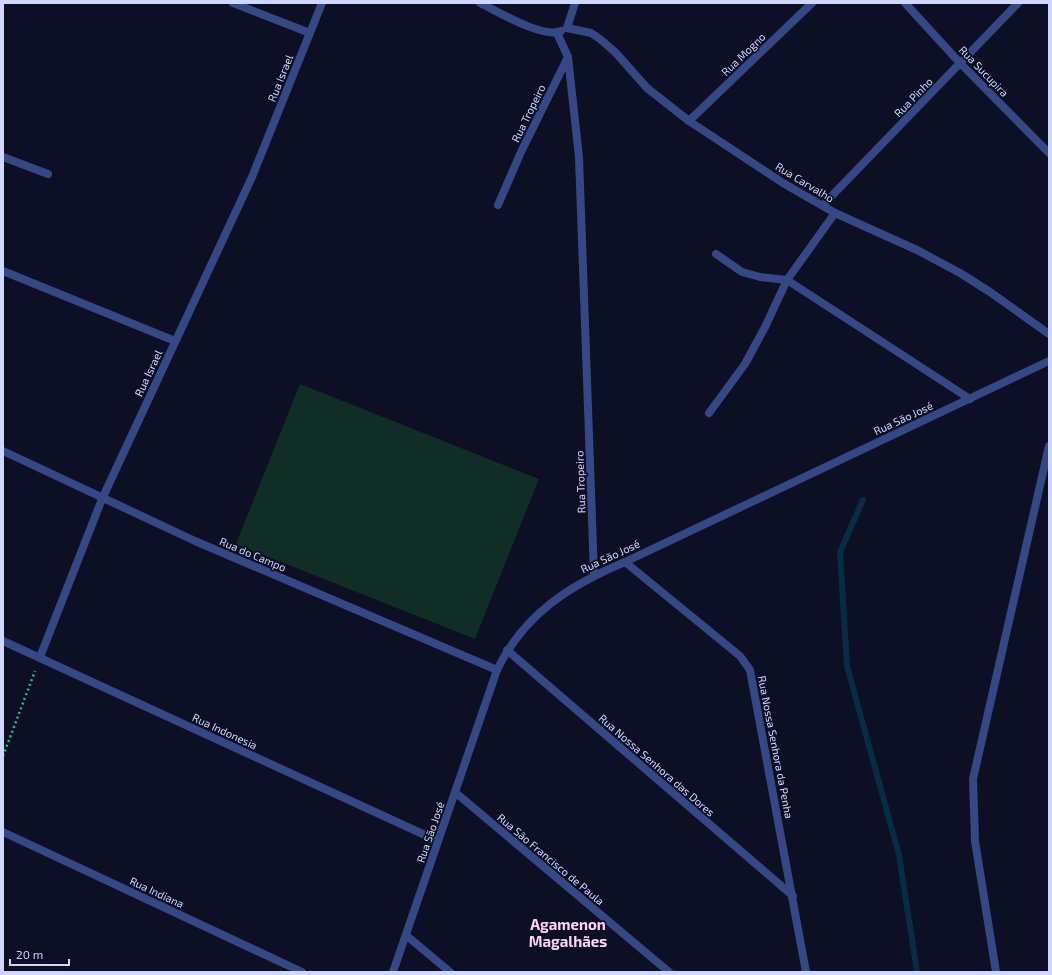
<svg xmlns="http://www.w3.org/2000/svg" width="1052" height="975" font-family="'Exo 2',sans-serif">
<rect width="100%" height="100%" fill="#0d0f24"/>
<!-- green -->
<polygon fill="#102e25" points="300,384 539,479 475,639 236,544"/>
<g fill="none" stroke-linecap="round" stroke-linejoin="round">
<!-- stream -->
<polyline stroke="#072c43" stroke-width="6" points="863,500 840,552 847,666 899,855 917,972"/>
<!-- path -->
<polyline stroke="#28ba8c" stroke-width="2.5" stroke-dasharray="2 3" stroke-linecap="butt" points="3,756 35,671"/>
<!-- service -->
<polyline stroke="#364785" stroke-width="8" points="507,650 793,896"/>
<!-- minor -->
<g stroke="#364785" stroke-width="8">
<polyline points="233,3 310,33"/>
<path d="M480 3C497 11 543 39 561 31"/>
<polyline points="905,3 960,63 1049,153"/>
<polyline points="567,28 591,33 600,39 616,53 647,88 689,121 783,183 835,213 917,250 960,273 990,292 1049,334"/>
<polyline points="567,28 575,3"/>
<polyline points="568,57 579,157 594,575"/>
<polyline points="689,121 812,3"/>
<polyline points="3,157 48,174"/>
<polyline points="498,205 521,152 568,57 557,33"/>
<polyline points="823,205 1018,3"/>
<polyline points="835,213 787,280 970,399"/>
<polyline points="3,271 175,341"/>
<polyline points="709,413 745,364 765,327 787,280 760,277 742,272 716,254"/>
<polyline points="3,451 195,541 497,670"/>
<polyline points="625,562 740,656 750,670 806,972"/>
<polyline points="3,641 438,841"/>
<polyline points="40,657 102,499 252,177 322,3"/>
<polyline points="456,793 669,972"/>
<polyline points="3,832 302,972"/>
<polyline points="407,936 450,972"/>
<path d="M393 972 497 670C524 614 570 585 625 562L1049 361"/>
<polyline points="996,972 975,841 973,779 1049,446"/>
</g>
</g>
<g text-anchor="middle" dominant-baseline="central" stroke-width="3.5" stroke-linejoin="round" paint-order="stroke">
<!-- street labels -->
<g font-size="11" fill="#d0d7ff" stroke="#0d0f24">
<text transform="translate(743 54) rotate(-44)">Rua Mogno</text>
<text transform="translate(984 71) rotate(46)">Rua Sucupira</text>
<text transform="translate(280 78) rotate(-68)">Rua Israel</text>
<text transform="translate(913 97) rotate(-46)">Rua Pinho</text>
<text transform="translate(528 113) rotate(-64)">Rua Tropeiro</text>
<text transform="translate(805 182) rotate(31)">Rua Carvalho</text>
<text transform="translate(148 373) rotate(-65)">Rua Israel</text>
<text transform="translate(903 418) rotate(-25)">Rua São José</text>
<text transform="translate(580 482) rotate(-92)">Rua Tropeiro</text>
<text transform="translate(253 554) rotate(23)">Rua do Campo</text>
<text transform="translate(610 556) rotate(-25)">Rua São José</text>
<text transform="translate(225 731) rotate(25)">Rua Indonesia</text>
<text transform="translate(776 747) rotate(79)">Rua Nossa Senhora da Penha</text>
<text transform="translate(657 765) rotate(41)">Rua Nossa Senhora das Dores</text>
<text transform="translate(430 832) rotate(-71)">Rua São José</text>
<text transform="translate(551 859) rotate(40)">Rua São Francisco de Paula</text>
<text transform="translate(157 892) rotate(25)">Rua Indiana</text>
</g>
<!-- district labels -->
<g font-size="15" font-weight="bold" fill="#ffd2fa" stroke="#0d0f24">
<text x="568" y="924">Agamenon<tspan x="568" dy="17">Magalhães</tspan></text>
</g>
</g>
<!-- border -->
<rect width="1052" height="975" fill="none" stroke="#d0d7ff" stroke-width="8"/>
<!-- scale -->
<path d="M10 959v6h59v-6" fill="none" stroke="#d0d7ff" stroke-width="2"/>
<text x="16" y="959" font-size="12" fill="#d0d7ff" stroke="#0d0f24" stroke-width="3" paint-order="stroke">20 m</text>
</svg>
